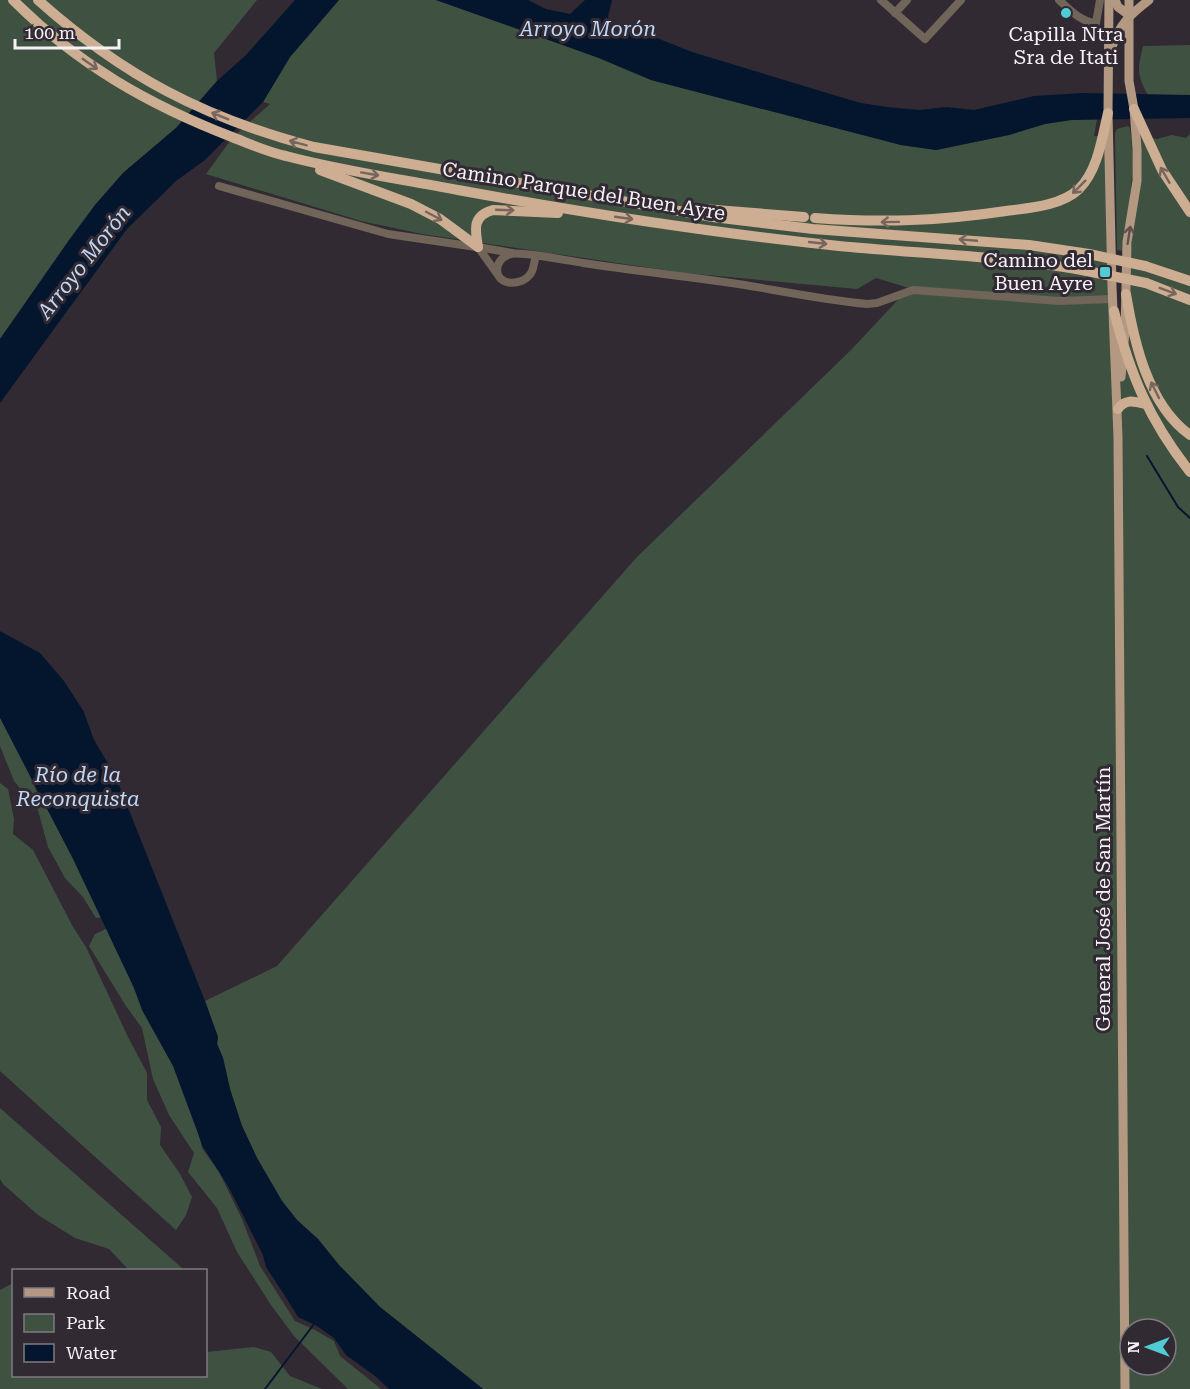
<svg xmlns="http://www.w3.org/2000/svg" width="1190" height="1389" font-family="'Roboto Serif',serif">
<rect width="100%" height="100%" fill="#312a33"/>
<!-- green -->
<g fill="#3f5242" fill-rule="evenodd">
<polygon points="0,0 257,0 214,53 217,81 176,128 123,173 95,205 0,339"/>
<path d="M339 0H436L599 58 651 80 901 145 936 150 1009 135 1045 124 1071 120 1097 119 1094 136H1109L1119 403 1135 199 1136 136 1157 139 1172 135 1186 138 1190 134V1389H483L380 1307 339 1265 318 1239 297 1220 282 1201 257 1158 242 1126 230 1089 223 1058 217 1043 218 1037 205 1001 277 966 637 557 851 350 909 288 876 278 857 289 685 273 422 234 361 221 206 174 233 137 270 104 263 102 290 57ZM1130 1329H1166V1365H1130Z"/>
<path d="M1190 45V95H1148C1136 74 1138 68 1143 46Z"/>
<path d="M1128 126 1130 128C1136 170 1129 209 1123 251L1117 250 1115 133 1117 129Z"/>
<polygon points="0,701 37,793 69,844 104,917 96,918 83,897 65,878 48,847 38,810 14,781 0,746"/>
<polygon points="0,783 8,789 14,819 13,834 33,850 73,927 86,947 128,1037 147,1073 147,1100 161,1127 160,1145 180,1174 192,1197 186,1215 176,1230 0,1071"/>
<polygon points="108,928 148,1020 188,1092 202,1148 219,1172 242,1219 260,1266 295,1321 315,1330 334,1341 340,1356 381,1389 348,1389 294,1336 271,1305 237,1252 217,1208 188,1172 194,1153 169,1115 153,1079 142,1028 126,1006 89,946 95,934"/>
<polygon points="0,1108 182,1268 182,1270 129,1270 109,1249 75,1238 38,1215 3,1184 0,1179"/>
<polygon points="13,1283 14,1376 206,1376 206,1352 254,1347 271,1352 290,1376 322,1389 0,1389 0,1290"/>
</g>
<!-- water -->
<g fill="#04162e">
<polygon points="295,0 339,0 290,57 263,102 205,160 176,181 127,229 0,403 0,339 69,240 95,205 123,173 176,128 217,81 246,55"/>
<polygon points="436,0 528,0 546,9 570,14 585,0 612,0 608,17 614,26 657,38 692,52 837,96 861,103 887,107 919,110 947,107 974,110 1034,96 1083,93 1190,95 1190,118 1071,120 1045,124 1009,135 936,150 901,145 651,80 599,58"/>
<polygon points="0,631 40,653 64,681 84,712 94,740 115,775 205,1001 218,1037 217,1044 223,1058 230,1089 242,1126 257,1158 282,1201 297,1220 318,1239 339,1265 380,1307 483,1389 389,1389 375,1376 346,1355 334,1338 317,1326 298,1317 285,1296 266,1267 263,1255 228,1186 203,1147 173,1066 142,1010 134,988 73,859 0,718"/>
</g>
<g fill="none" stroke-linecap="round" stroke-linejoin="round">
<!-- stream -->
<g stroke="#04162e" stroke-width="2">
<polyline points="1147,456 1178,507 1190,518"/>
<polyline points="265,1389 314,1324"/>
</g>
<!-- minor -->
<g stroke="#716458" stroke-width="8">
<polyline points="881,0 925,39 961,0"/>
<path d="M1059 0C1070 10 1081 22 1096 23L1100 0"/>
<polyline points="895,13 907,0"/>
<polyline points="219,186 388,234 476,247"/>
<path d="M536 256C534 261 534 269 531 273 522 288 492 286 498 265 500 259 506 255 511 254 521 251 570 261 583 263 637 271 691 277 745 285 786 292 826 300 867 304L877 303 913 290 1060 301 1112 299"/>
<polyline points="498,275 478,247 512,253"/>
</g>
<!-- major -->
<g stroke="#b49982" stroke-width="9">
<polyline points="1109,0 1108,113 1112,286 1118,437 1125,1389"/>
<polyline points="1115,0 1118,7 1129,15"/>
<path d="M1112 47C1119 24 1131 14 1149 0"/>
<polyline points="1121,377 1125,331 1127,242 1137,181 1137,149 1134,109 1129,81 1129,0"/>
</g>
<!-- highway -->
<g stroke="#ceae92" stroke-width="10">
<path d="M13 0C77 64 149 105 232 137 250 144 267 152 286 156 342 171 401 179 458 190 584 213 711 233 839 246 922 254 1005 256 1087 271"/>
<path d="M38 0C123 76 204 118 314 147L713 217 813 229 1029 245 1089 254"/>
<polyline points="1134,109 1162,170 1190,212"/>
<polyline points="320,170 411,204 440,219 478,247"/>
<polyline points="703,209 804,217"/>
<path d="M815 218C882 223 939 221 1006 211 1029 208 1061 206 1079 189 1098 170 1102 138 1108 113"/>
<path d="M478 247C475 229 472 216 493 210L558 213"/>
<polyline points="1145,266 1190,281"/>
<polyline points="1146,283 1190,300"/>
<path d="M1126 294C1134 342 1148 405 1190 435"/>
<path d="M1114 311C1130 374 1149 420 1190 472"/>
<path d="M1118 409C1125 399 1133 401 1145 404"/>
</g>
<!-- highway-bridge -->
<g stroke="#ceae92" stroke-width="10">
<polyline points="1089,254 1145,266"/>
<polyline points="1087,271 1146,283"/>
</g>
</g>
<!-- one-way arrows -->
<defs><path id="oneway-shaft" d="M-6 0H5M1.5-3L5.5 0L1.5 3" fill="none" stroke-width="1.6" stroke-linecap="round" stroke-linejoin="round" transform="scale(1.5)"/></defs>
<g stroke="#78655e">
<use href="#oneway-shaft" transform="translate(90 64) rotate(35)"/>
<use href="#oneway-shaft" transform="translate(220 116) rotate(-158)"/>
<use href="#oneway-shaft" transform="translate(298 143) rotate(-165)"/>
<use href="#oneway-shaft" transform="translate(370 174) rotate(10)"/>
<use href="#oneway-shaft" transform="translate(1165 175) rotate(-120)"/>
<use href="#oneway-shaft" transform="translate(1079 187) rotate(135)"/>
<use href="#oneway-shaft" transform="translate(505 210) rotate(2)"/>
<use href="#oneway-shaft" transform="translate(434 216) rotate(28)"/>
<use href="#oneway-shaft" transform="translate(624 218) rotate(8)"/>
<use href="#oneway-shaft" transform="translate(890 222) rotate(179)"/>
<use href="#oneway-shaft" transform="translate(968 240) rotate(-175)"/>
<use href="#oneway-shaft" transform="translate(818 243) rotate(6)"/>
<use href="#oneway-shaft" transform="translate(1168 291) rotate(20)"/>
<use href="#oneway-shaft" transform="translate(1155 390) rotate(-116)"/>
</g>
<use stroke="#5f514f" href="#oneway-shaft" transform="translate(1129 235) rotate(-81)"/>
<!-- markers -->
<g fill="#51ccd5" stroke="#312a33" stroke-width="2">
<circle cx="1066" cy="13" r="6"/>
<rect x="1099" y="266" width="12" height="12" rx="3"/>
</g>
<g text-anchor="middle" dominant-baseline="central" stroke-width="6" stroke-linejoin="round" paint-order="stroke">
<!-- poi labels -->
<g font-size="20" fill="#f6f1f7" stroke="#312a33">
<text x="1066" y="34">Capilla Ntra<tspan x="1066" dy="23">Sra de Itati</tspan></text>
<text x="1093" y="260" text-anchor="end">Camino del<tspan x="1093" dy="23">Buen Ayre</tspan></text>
</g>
<!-- street labels -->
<g font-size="20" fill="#f6f1f7" stroke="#312a33">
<text transform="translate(584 191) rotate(9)">Camino Parque del Buen Ayre</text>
<text transform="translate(1103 899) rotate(-90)">General José de San Martín</text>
</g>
<!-- water labels -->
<g font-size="21" font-style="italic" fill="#c0d8f7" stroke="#312a33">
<text x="588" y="29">Arroyo Morón</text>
<text transform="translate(84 262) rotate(-52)">Arroyo Morón</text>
<text x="78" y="775">Río de la<tspan x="78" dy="24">Reconquista</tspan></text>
</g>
</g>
<!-- legend -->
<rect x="12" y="1269" width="195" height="108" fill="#312a33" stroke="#807a81" stroke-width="1.5"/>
<rect x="24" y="1288" width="30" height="9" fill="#b49982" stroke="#807a81" stroke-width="1.5"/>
<text x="66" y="1299" font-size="18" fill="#f6f1f7">Road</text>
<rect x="24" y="1314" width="30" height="18" fill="#3f5242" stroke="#807a81" stroke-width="1.5"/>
<text x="66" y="1329" font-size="18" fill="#f6f1f7">Park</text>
<rect x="24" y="1344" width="30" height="18" fill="#04162e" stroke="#807a81" stroke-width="1.5"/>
<text x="66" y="1359" font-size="18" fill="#f6f1f7">Water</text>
<!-- north arrow -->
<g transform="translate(1148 1347) rotate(270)"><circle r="28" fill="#312a33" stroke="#807a81" stroke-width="1.5"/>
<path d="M0-4.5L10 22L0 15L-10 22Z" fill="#51ccd5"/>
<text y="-9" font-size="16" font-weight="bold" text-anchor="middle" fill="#f6f1f7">N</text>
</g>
<!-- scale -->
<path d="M15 39v9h104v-9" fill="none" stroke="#f6f1f7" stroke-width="3"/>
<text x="24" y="39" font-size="18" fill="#f6f1f7" stroke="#312a33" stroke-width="4.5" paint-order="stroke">100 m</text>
</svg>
